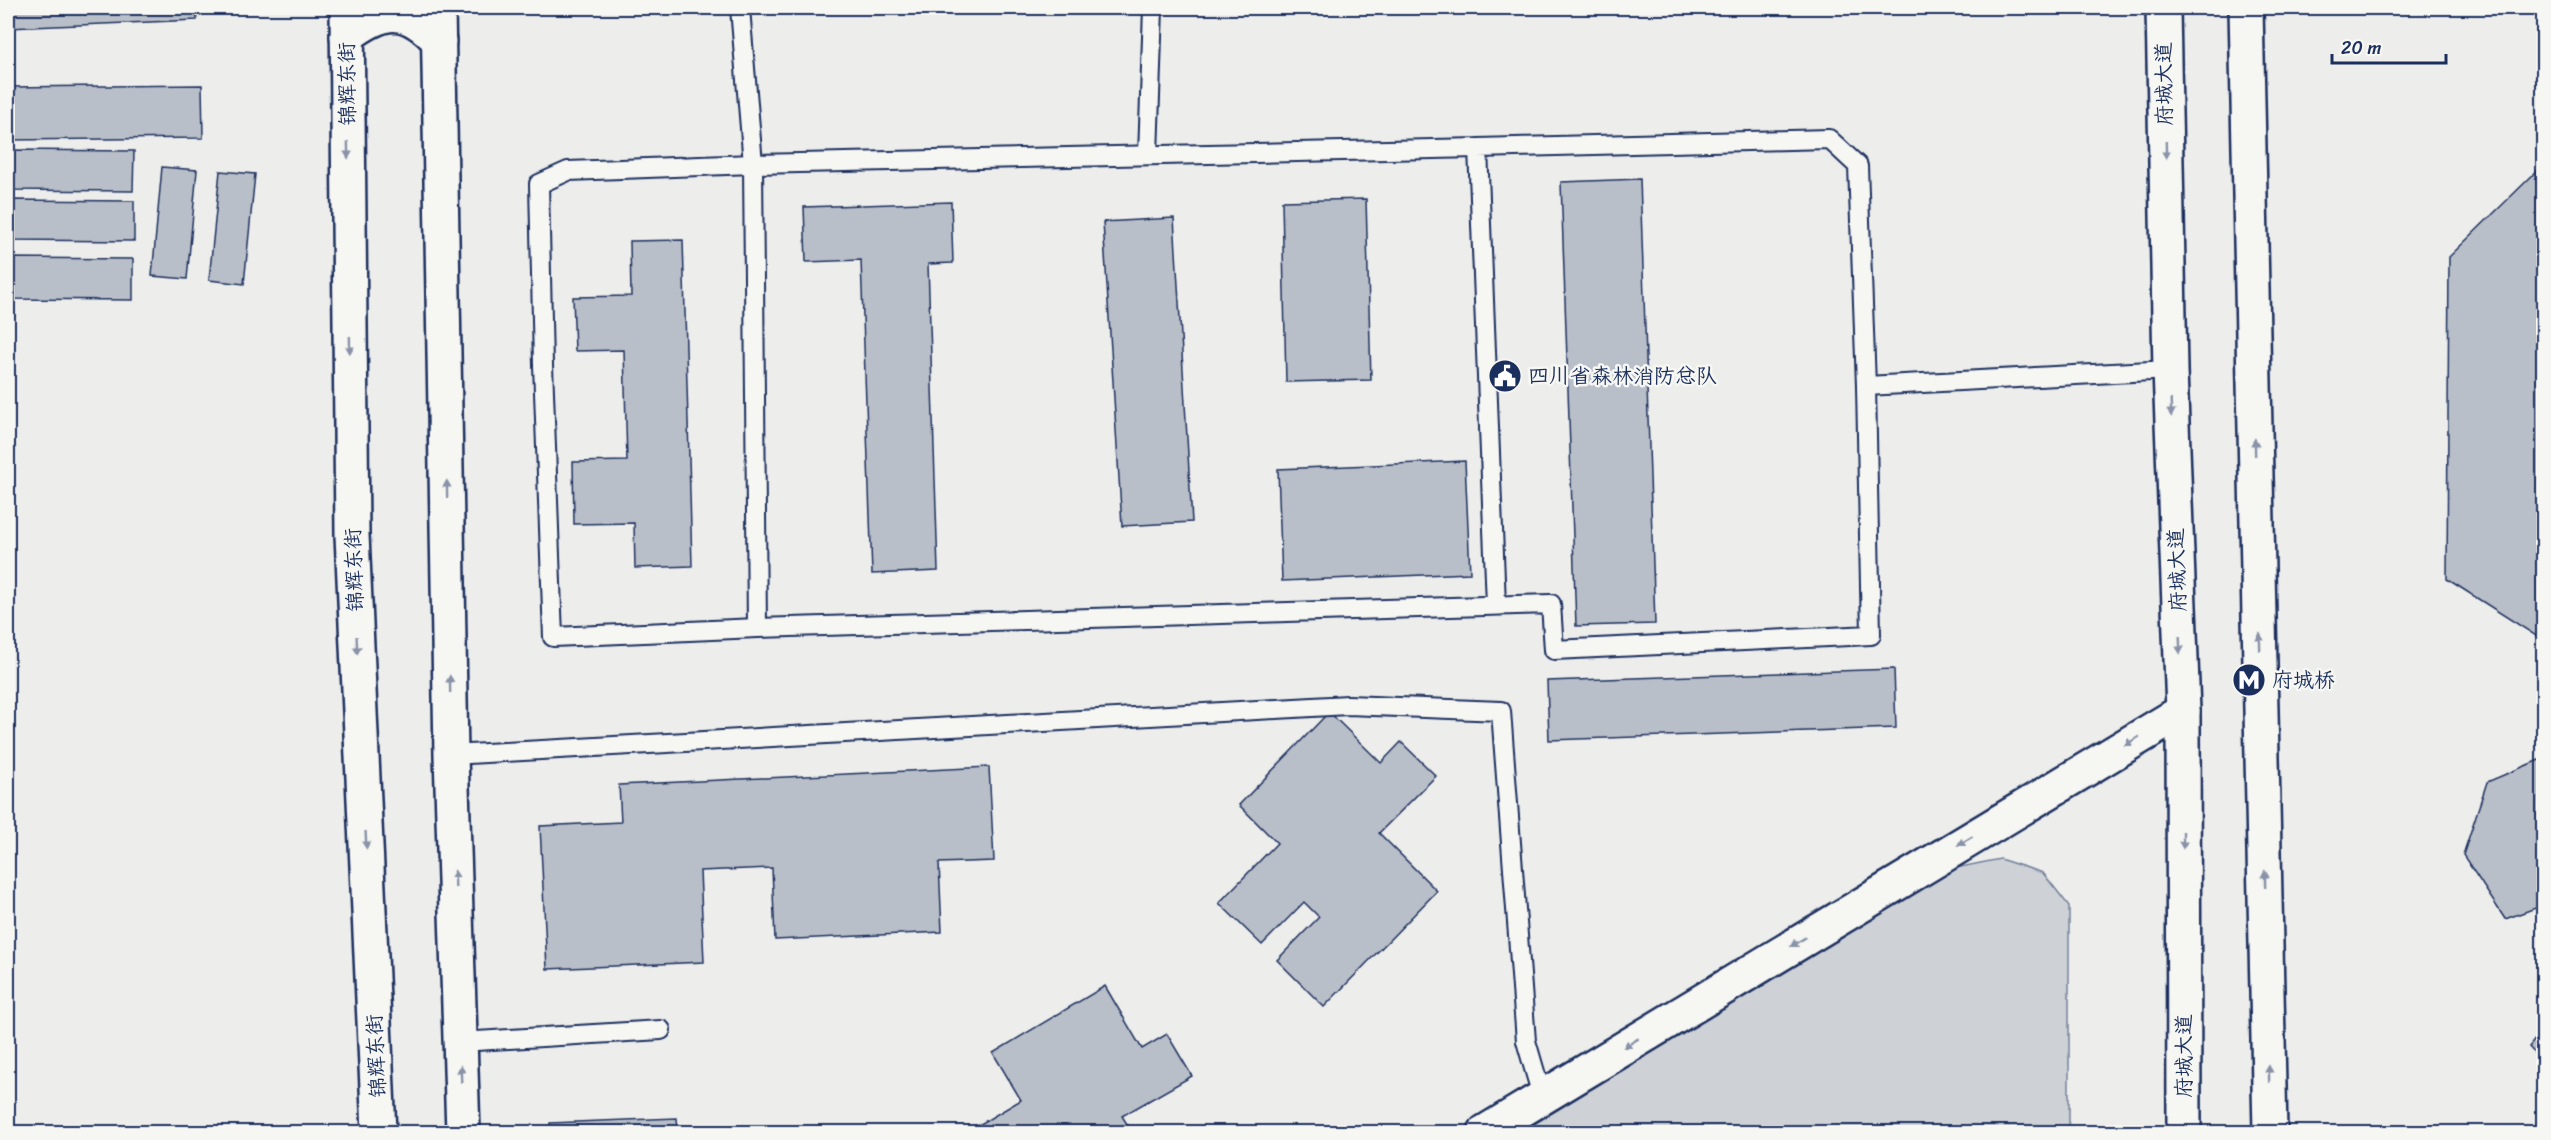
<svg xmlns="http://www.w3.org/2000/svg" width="2551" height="1140" font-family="Sriracha,'LXGW WenKai TC',sans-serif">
<rect width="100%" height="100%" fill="#edeeec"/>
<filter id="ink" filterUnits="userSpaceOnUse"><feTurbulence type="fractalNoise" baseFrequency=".0167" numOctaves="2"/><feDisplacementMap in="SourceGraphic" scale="12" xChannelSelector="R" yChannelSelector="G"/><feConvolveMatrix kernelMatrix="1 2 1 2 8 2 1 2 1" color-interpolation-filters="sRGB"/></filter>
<g filter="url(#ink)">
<!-- green -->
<polygon fill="#ced2d7" stroke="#74809a" stroke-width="1.5" points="2000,859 2043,873 2069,906 2069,1132 1521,1132 1951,869"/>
<!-- building -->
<g fill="#b9bfc8" stroke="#1b2f5e" stroke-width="1.5">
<polygon points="8,8 196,8 197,20 8,28"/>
<polygon points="202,85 203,138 8,140 8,87"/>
<polygon points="8,150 134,151 133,191 8,190"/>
<polygon points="2544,164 2544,641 2447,579 2449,257"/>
<polygon points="162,167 197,170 187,279 152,276"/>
<polygon points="220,171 255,174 244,284 209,280"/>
<polygon points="1640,179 1655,624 1576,626 1561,182"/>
<polygon points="1366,199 1371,380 1286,382 1282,201"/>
<polygon points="8,200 134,201 134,241 8,240"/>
<polygon points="951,202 953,263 928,264 938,571 872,574 861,260 806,262 804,207"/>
<polygon points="1174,218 1192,522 1122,526 1103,222"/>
<polygon points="683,240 692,566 635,568 634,523 574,524 573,462 627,461 624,350 575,351 573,297 631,296 630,241"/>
<polygon points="8,258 133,259 133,300 8,299"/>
<polygon points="1465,461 1470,573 1282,581 1278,469"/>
<polygon points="1894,669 1896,728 1549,740 1547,681"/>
<polygon points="1329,712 1381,763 1401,742 1436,776 1379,833 1437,891 1324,1007 1277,960 1319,917 1304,902 1262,945 1219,903 1277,843 1239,805"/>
<polygon points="2544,758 2544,905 2505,919 2463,855 2487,782"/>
<polygon points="989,767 994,861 939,863 942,932 775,940 772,868 700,871 704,962 547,969 540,826 621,822 619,785"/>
<polygon points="1105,986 1142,1049 1167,1034 1192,1076 1122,1116 1132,1132 967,1132 1021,1100 993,1053"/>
<polygon points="2544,1028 2544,1064 2529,1047"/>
<polygon points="677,1118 678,1132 550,1132 550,1123"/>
</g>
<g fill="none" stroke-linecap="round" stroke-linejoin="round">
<defs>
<g id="service">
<polyline points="740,8 753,164 757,628"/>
<polyline points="1478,148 753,164 568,171 539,184 543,365 553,637 757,628 1551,604 1554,650 1871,635 1866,386 1858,166 1829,139 1478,148 1496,605"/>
<polyline points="1148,155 1153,8"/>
<polyline points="1866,386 2170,370"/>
<polyline points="451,755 1348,705 1501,711 1526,1041 1542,1096"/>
<polyline points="460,1042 661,1030"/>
</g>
<g id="tertiary">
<polyline points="347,8 352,535 379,1132"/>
<polyline points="438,8 451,755 463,1132"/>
<path d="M347 36C384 8 406 5 439 41"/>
<polyline points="1485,1132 2183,711"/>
</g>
<g id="secondary">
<polyline points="2163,8 2170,370 2183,711 2184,1132"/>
<polyline points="2246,8 2270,1132"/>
</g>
</defs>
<!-- service casing -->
<use href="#service" stroke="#1b2f5e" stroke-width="22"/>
<!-- tertiary casing -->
<use href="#tertiary" stroke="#1b2f5e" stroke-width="38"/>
<!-- secondary casing -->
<use href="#secondary" stroke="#1b2f5e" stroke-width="38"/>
<!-- service -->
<use href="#service" stroke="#f6f6f2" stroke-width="18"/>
<!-- tertiary -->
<use href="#tertiary" stroke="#f6f6f2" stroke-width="33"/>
<!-- secondary -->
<use href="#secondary" stroke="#f6f6f2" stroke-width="33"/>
</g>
<!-- one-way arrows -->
<defs><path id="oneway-solid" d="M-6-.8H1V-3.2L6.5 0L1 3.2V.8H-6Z" transform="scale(1.5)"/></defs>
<g fill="#8892a8">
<use href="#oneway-solid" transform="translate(348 150) rotate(89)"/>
<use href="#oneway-solid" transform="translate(2166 150) rotate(89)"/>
<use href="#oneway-solid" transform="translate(350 345) rotate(89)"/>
<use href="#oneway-solid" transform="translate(2171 408) rotate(88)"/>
<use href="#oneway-solid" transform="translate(2255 447) rotate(-91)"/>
<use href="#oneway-solid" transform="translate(447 489) rotate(-91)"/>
<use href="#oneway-solid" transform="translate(2260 642) rotate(-91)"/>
<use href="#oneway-solid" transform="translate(357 645) rotate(87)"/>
<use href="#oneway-solid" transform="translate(2180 645) rotate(88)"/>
<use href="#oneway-solid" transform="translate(450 684) rotate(-91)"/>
<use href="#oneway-solid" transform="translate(2132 741) rotate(149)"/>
<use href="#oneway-solid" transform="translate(366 840) rotate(87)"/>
<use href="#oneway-solid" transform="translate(2183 840) rotate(90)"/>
<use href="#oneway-solid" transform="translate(1965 841) rotate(149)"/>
<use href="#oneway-solid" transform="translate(455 879) rotate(-92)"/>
<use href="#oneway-solid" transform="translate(2265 879) rotate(-91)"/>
<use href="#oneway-solid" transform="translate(1798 942) rotate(149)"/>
<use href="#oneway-solid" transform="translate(1631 1043) rotate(149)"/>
<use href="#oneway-solid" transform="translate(461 1074) rotate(-92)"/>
<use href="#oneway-solid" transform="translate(2269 1074) rotate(-91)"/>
</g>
</g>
<!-- icons -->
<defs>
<symbol id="civic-disc" viewBox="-11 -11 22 22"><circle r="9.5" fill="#1b2f5e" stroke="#f6f6f2"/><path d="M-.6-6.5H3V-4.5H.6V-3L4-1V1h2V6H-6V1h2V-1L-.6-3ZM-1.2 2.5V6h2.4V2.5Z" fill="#fff"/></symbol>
<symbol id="metro-disc" viewBox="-11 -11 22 22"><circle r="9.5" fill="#1b2f5e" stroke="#f6f6f2"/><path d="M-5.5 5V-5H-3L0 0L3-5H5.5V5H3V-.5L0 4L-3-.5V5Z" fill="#fff"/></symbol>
</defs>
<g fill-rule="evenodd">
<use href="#civic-disc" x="1486" y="357" width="38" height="38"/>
<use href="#metro-disc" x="2230" y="661" width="38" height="38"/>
</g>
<g text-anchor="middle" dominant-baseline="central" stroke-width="5" stroke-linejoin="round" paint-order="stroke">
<!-- street labels -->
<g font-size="21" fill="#1b2f5e" stroke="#f6f6f2">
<text transform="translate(347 84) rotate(-91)">锦辉东街</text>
<text transform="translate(2164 84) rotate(-91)">府城大道</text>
<text transform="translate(354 570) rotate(-92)">锦辉东街</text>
<text transform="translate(2177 570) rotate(-92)">府城大道</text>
<text transform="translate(376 1056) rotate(-93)">锦辉东街</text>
<text transform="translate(2184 1056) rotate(-90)">府城大道</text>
</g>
<!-- poi labels -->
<g font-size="21" fill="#1b2f5e" stroke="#f6f6f2" text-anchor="start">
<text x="1528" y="376">四川省森林消防总队</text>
<text x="2272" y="680">府城桥</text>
</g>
</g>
<!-- margin -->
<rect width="2551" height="1140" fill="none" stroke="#f6f6f2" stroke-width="30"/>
<rect x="15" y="15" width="2521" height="1110" fill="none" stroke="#1b2f5e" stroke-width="2" filter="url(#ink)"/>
<!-- scale -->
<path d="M2332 54v9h114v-9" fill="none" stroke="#1b2f5e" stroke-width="3"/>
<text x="2341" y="54" font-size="18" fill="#1b2f5e" stroke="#f6f6f2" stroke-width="4.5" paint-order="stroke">20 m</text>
</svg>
